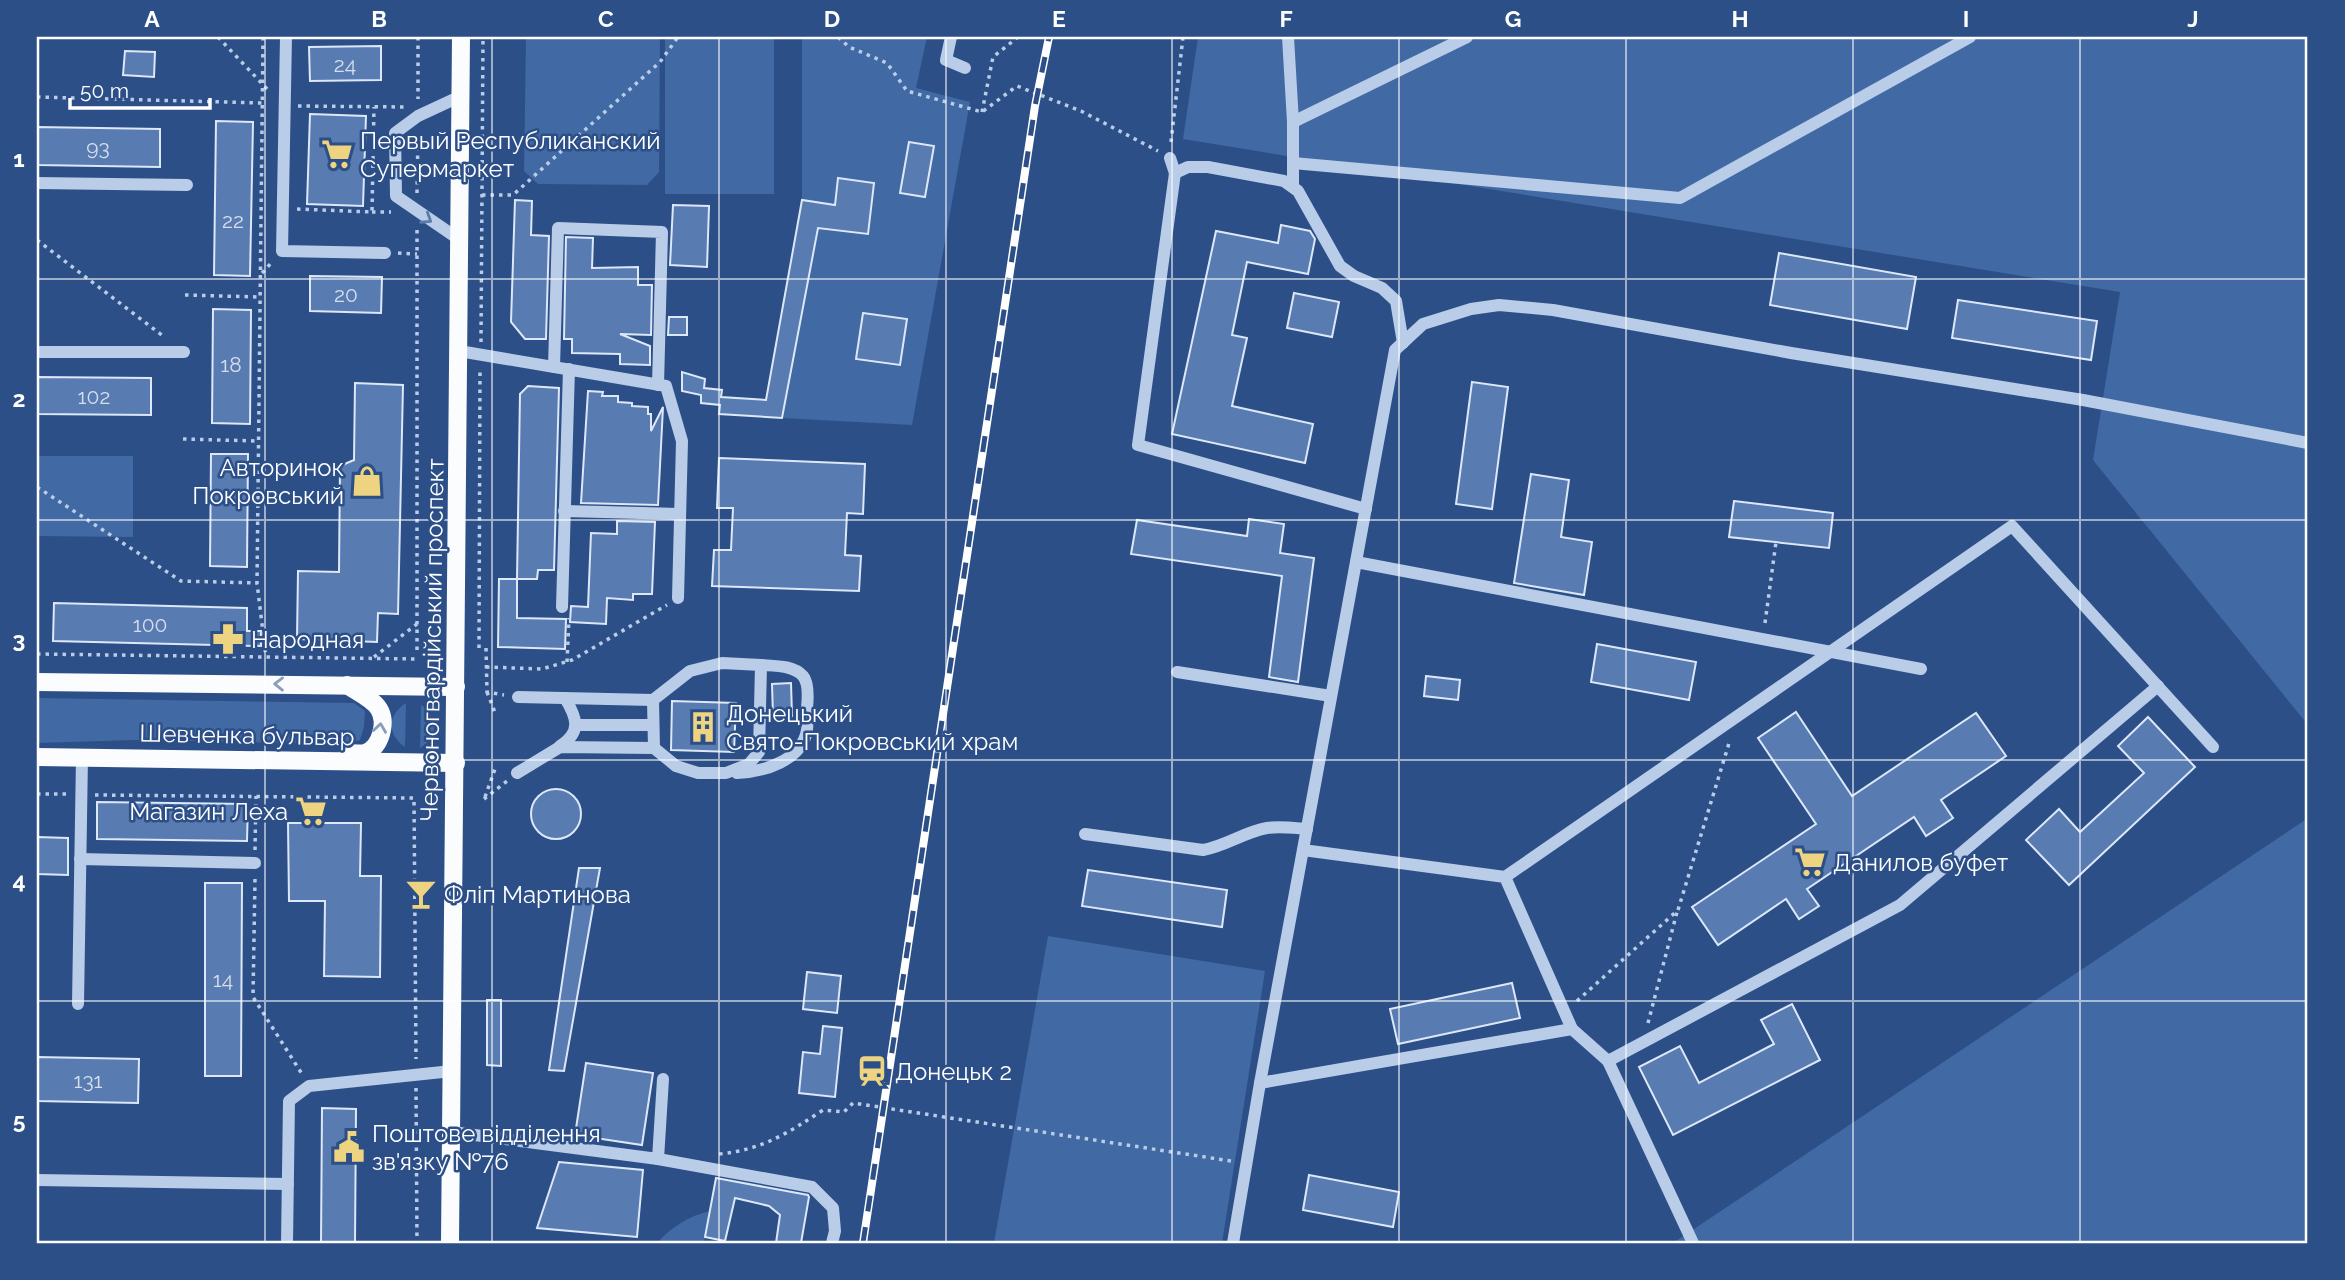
<svg xmlns="http://www.w3.org/2000/svg" width="2345" height="1280" font-family="Raleway,sans-serif">
<rect width="100%" height="100%" fill="#2c4f88"/>
<!-- green -->
<g fill="#4169a4">
<polygon points="526,37 660,37 659,172 647,185 538,184 524,171"/>
<rect x="665" y="37" width="109" height="157"/>
<polygon points="802,37 927,37 916,88 970,102 912,425 782,418 823,204 802,200"/>
<polygon points="1198,37 2308,37 2308,725 2093,460 2120,292 1183,139"/>
<polygon points="37,456 133,456 133,537 37,536"/>
<polygon points="37,698 354,703 365,711 364,727 360,740 345,744 134,740 37,743"/>
<path d="M406 703 405 747C387 735 387 715 406 703Z"/>
<path d="M421 705C439 717 438 737 420 748Z"/>
<polygon points="2308,818 2308,1243 1673,1243"/>
<polygon points="1048,936 1265,971 1222,1243 994,1243"/>
<path d="M710 1211 704 1243H657C671 1227 689 1216 710 1211Z"/>
</g>
<!-- building -->
<g fill="#587bb1" stroke="#dce7f7" stroke-width="2">
<polygon points="381,46 381,80 310,81 309,47"/>
<polygon points="125,51 155,52 154,77 123,75"/>
<polygon points="310,114 366,116 363,206 307,204"/>
<polygon points="216,121 253,122 250,276 214,275"/>
<polygon points="37,127 160,129 160,167 37,165"/>
<polygon points="909,142 934,146 925,197 900,193"/>
<polygon points="838,178 874,183 868,234 818,228 782,418 719,414 720,405 701,403 701,395 682,391 682,372 705,379 704,388 722,390 721,397 766,400 802,200 835,205"/>
<polygon points="515,200 532,201 531,235 549,236 546,339 525,339 511,322"/>
<polygon points="673,205 709,206 707,267 670,265"/>
<polygon points="1281,225 1310,231 1315,239 1308,274 1247,262 1232,335 1247,338 1232,406 1313,424 1305,463 1172,434 1216,231 1278,243"/>
<polygon points="566,237 593,238 592,268 638,267 638,285 652,285 651,335 620,334 650,346 650,365 620,364 620,354 572,353 572,339 564,339"/>
<polygon points="1779,253 1916,277 1907,329 1770,305"/>
<polygon points="310,276 382,277 381,313 310,311"/>
<polygon points="1294,293 1339,302 1332,337 1287,328"/>
<polygon points="1958,300 2097,321 2091,360 1952,338"/>
<polygon points="213,309 251,310 250,424 212,423"/>
<polygon points="863,313 907,319 900,365 856,359"/>
<polygon points="669,317 687,317 687,335 668,335"/>
<polygon points="37,377 151,378 151,415 37,414"/>
<polygon points="1472,382 1508,387 1492,509 1456,504"/>
<polygon points="355,383 403,385 398,614 378,613 377,642 297,639 298,571 339,572 340,466 354,460"/>
<polygon points="528,386 559,388 554,570 538,570 537,579 517,579 520,394"/>
<polygon points="588,391 603,392 602,396 618,396 618,402 632,403 632,406 648,407 648,414 651,414 651,431 663,407 658,505 581,503"/>
<polygon points="211,454 248,454 247,567 210,566"/>
<polygon points="719,458 865,464 863,514 847,513 845,555 861,556 859,591 712,586 714,550 731,550 733,508 717,508"/>
<polygon points="1531,474 1569,480 1561,537 1592,542 1584,595 1514,583"/>
<polygon points="1734,501 1833,513 1829,548 1729,537"/>
<polygon points="1249,519 1284,524 1280,553 1314,558 1298,682 1269,677 1282,576 1131,554 1137,520 1247,536"/>
<polygon points="617,521 655,522 652,594 633,594 633,600 607,598 606,624 570,622 571,606 588,607 591,533 617,534"/>
<polygon points="499,579 517,579 517,618 566,619 565,649 498,647"/>
<polygon points="54,603 247,608 247,631 261,631 261,646 53,641"/>
<polygon points="1597,644 1696,662 1689,700 1591,682"/>
<polygon points="1426,676 1460,680 1458,700 1424,696"/>
<polygon points="791,683 792,716 773,717 772,684"/>
<polygon points="672,701 736,703 734,752 671,750"/>
<polygon points="1796,712 1852,796 1976,713 2006,756 1941,800 1953,818 1926,836 1914,817 1807,889 1819,906 1799,919 1786,899 1718,945 1692,907 1816,824 1758,738"/>
<polygon points="2148,717 2195,767 2069,885 2026,840 2059,809 2080,832 2144,773 2118,746"/>
<circle cx="556" cy="814" r="25"/>
<polygon points="97,802 248,804 247,841 97,839"/>
<polygon points="288,823 361,823 360,876 381,876 380,977 324,976 325,901 289,901"/>
<polygon points="37,837 68,838 68,875 37,874"/>
<polygon points="579,868 600,868 564,1071 549,1070"/>
<polygon points="1088,870 1227,890 1222,927 1082,906"/>
<polygon points="205,883 242,883 241,1076 205,1076"/>
<polygon points="807,972 841,976 837,1013 803,1009"/>
<polygon points="1512,983 1520,1018 1398,1044 1390,1009"/>
<polygon points="487,1000 501,1000 501,1066 487,1065"/>
<polygon points="1792,1004 1820,1060 1673,1135 1639,1067 1680,1046 1699,1083 1774,1044 1761,1020"/>
<polygon points="823,1026 842,1028 835,1097 799,1093 803,1052 820,1054"/>
<polygon points="37,1057 139,1059 138,1103 37,1101"/>
<polygon points="586,1063 653,1073 642,1145 575,1135"/>
<polygon points="322,1108 356,1109 355,1243 321,1243"/>
<polygon points="559,1162 643,1170 637,1237 537,1228"/>
<polygon points="1309,1175 1399,1192 1393,1227 1303,1210"/>
<polygon points="716,1178 808,1195 809,1197 801,1243 776,1243 780,1215 769,1206 735,1198 725,1241 705,1237"/>
</g>
<g fill="none" stroke-linecap="round" stroke-linejoin="round">
<!-- path -->
<g stroke="#b9cce8" stroke-width="3.5" stroke-dasharray="3.5 5" stroke-linecap="butt">
<polyline points="218,37 269,91"/>
<polyline points="263,37 257,583 266,657"/>
<polyline points="418,37 418,99"/>
<polyline points="838,37 849,47 887,63 907,91 982,112 1017,86 1081,111 1158,151"/>
<polyline points="37,97 262,103"/>
<polyline points="298,106 405,107"/>
<polyline points="982,112 993,57 1018,37"/>
<polyline points="1171,142 1183,37"/>
<polyline points="417,193 418,134"/>
<polyline points="482,195 513,195 660,62 678,37"/>
<polyline points="297,209 372,212 374,107"/>
<polyline points="372,212 391,212"/>
<polyline points="37,240 163,336"/>
<polyline points="398,253 417,254"/>
<polyline points="262,273 273,261"/>
<polyline points="185,295 260,297"/>
<polyline points="481,342 483,37"/>
<polyline points="183,439 258,441"/>
<polyline points="37,487 181,581 257,583"/>
<polyline points="1765,623 1776,542"/>
<polyline points="479,648 480,371"/>
<polyline points="486,648 487,692 504,695"/>
<polyline points="417,650 417,229"/>
<polyline points="37,654 417,659"/>
<polyline points="374,657 417,624"/>
<polyline points="567,662 569,618"/>
<polyline points="486,667 542,669 572,660 667,605"/>
<polyline points="487,692 496,715"/>
<polyline points="37,794 66,794"/>
<polyline points="95,795 414,798 416,1059"/>
<polyline points="485,797 495,769"/>
<polyline points="484,799 507,781"/>
<polyline points="255,850 256,796"/>
<polyline points="255,879 253,997 302,1074"/>
<polyline points="1577,1001 1678,910 1730,740"/>
<polyline points="1648,1023 1677,912"/>
<polyline points="416,1088 417,1243"/>
<path d="M719 1154C762 1150 788 1133 823 1110L844 1112 853 1103 1231 1161"/>
</g>
<!-- minor -->
<g stroke="#b9cce8" stroke-width="12">
<polyline points="286,37 282,251 385,253"/>
<polyline points="951,37 946,60 965,68"/>
<polyline points="1288,37 1293,122 1293,187"/>
<polyline points="1293,122 1467,37"/>
<polyline points="1170,158 1175,173"/>
<polyline points="1293,163 1680,198 1970,37"/>
<polyline points="37,183 187,185"/>
<polyline points="460,240 396,196 395,133 418,116 461,96"/>
<polyline points="459,351 666,386 682,441 678,598"/>
<polyline points="37,352 184,352"/>
<polyline points="554,367 558,228 662,232 658,385"/>
<polyline points="1366,509 1138,445 1175,173 1188,167 1208,167 1284,181 1298,191 1340,266 1354,276 1382,288 1396,301 1403,343"/>
<polyline points="564,511 680,514"/>
<polyline points="1356,562 1921,669"/>
<polyline points="562,607 569,369"/>
<polyline points="1177,672 1331,696"/>
<polyline points="653,700 654,748"/>
<polyline points="576,725 653,725"/>
<path d="M560 746C582 732 577 718 565 698"/>
<polyline points="517,773 560,747 654,748 676,766 698,773 726,773 749,764 759,752 761,665 722,663 690,671 653,700 518,697"/>
<path d="M737 773C763 772 802 761 807 730 808 723 807 715 807 708 808 698 809 683 803 676 793 665 774 666 761 665"/>
<path d="M1085 834 1203 850C1226 846 1244 832 1267 828 1279 826 1294 828 1307 829"/>
<polyline points="1303,850 1505,877 1572,1029 1608,1061 1900,905 2158,686"/>
<polyline points="80,859 255,863"/>
<polyline points="1505,877 2012,526 2213,747"/>
<polyline points="78,1004 82,757"/>
<polyline points="1608,1061 1693,1243"/>
<polyline points="1260,1083 1572,1029"/>
<polyline points="452,1132 658,1159 663,1079"/>
<polyline points="658,1159 812,1187 833,1208 835,1231 832,1243"/>
<polyline points="37,1180 288,1184"/>
<polyline points="287,1243 289,1101 309,1086 452,1071"/>
<polyline points="1233,1243 1260,1083 1395,350 1423,324 1471,309 1499,305 1553,310 1791,353 2083,400 2308,443"/>
</g>
<!-- major -->
<g stroke="#fafcfe" stroke-width="18">
<polyline points="37,682 456,687"/>
<path d="M347 685C357 692 373 699 379 709 387 722 381 748 365 753 360 754 353 753 348 753"/>
<polyline points="37,757 456,763"/>
<polyline points="450,1243 461,37"/>
</g>
<defs>
<polyline id="rail" points="863,1243 1035,106 1049,37"/>
</defs>
<!-- rail casing -->
<use href="#rail" stroke="#fff" stroke-width="8"/>
<!-- rail -->
<use href="#rail" stroke="#2c4f88" stroke-width="5" stroke-dasharray="16" stroke-linecap="butt"/>
</g>
<!-- one-way arrows -->
<defs><path id="oneway-chevron" d="M-2-3.5L2.5 0L-2 3.5" fill="none" stroke-width="1.6" stroke-linecap="round" stroke-linejoin="round" transform="scale(1.75)"/></defs>
<use stroke="#5d7baa" href="#oneway-chevron" transform="translate(427 219) rotate(33)"/>
<g stroke="#899dbd">
<use href="#oneway-chevron" transform="translate(279 684) rotate(-179)"/>
<use href="#oneway-chevron" transform="translate(380 728) rotate(-82)"/>
</g>
<!-- grid -->
<path fill="none" stroke="#fff" stroke-width="2" stroke-opacity="0.55" d="M265 37V1243M492 37V1243M719 37V1243M946 37V1243M1172 37V1243M1399 37V1243M1626 37V1243M1853 37V1243M2080 37V1243M37 279H2308M37 520H2308M37 760H2308M37 1001H2308"/>
<!-- icons -->
<defs>
<symbol id="supermarket-bare" viewBox="-9 -9 18 18"><path d="M-6-5.5h2.5l.6 2H6L4.5 2H-2.5L-4.4-4H-6ZM-1.5 3.2a1.3 1.3 0 1 0 .1 0ZM3 3.2a1.3 1.3 0 1 0 .1 0Z" fill="#eed481" stroke="#2c4f88" stroke-width="2.5" paint-order="stroke"/></symbol>
<symbol id="shop-bare" viewBox="-9 -9 18 18"><path d="M-5-2.5h2.3a2.7 3.5 0 0 1 5.4 0H5L5.5 6h-11ZM-1.5-2.5h3a1.5 2.3 0 0 0-3 0Z" fill="#eed481" stroke="#2c4f88" stroke-width="2.5" paint-order="stroke"/></symbol>
<symbol id="pharmacy-bare" viewBox="-9 -9 18 18"><path d="M-2-6h4v4h4v4h-4v4h-4v-4h-4v-4h4Z" fill="#eed481" stroke="#2c4f88" stroke-width="2.5" paint-order="stroke"/></symbol>
<symbol id="building-bare" viewBox="-9 -9 18 18"><path d="M-4-6H4V6H1V3H-1V6H-4ZM-2.5-4.3h1.7v1.8h-1.7ZM.8-4.3h1.7v1.8H.8ZM-2.5-1h1.7V.8h-1.7ZM.8-1h1.7V.8H.8Z" fill="#eed481" stroke="#2c4f88" stroke-width="2.5" paint-order="stroke"/></symbol>
<symbol id="bar-bare" viewBox="-9 -9 18 18"><path d="M-6-5H6L.8 .8V4.5H3.5V6h-7V4.5H-.8V.8Z" fill="#eed481" stroke="#2c4f88" stroke-width="2.5" paint-order="stroke"/></symbol>
<symbol id="station-bare" viewBox="-9 -9 18 18"><path d="M-3-6H3Q5-6 5-4V2Q5 4 3 4L4.5 6H3L1.5 4h-3L-3 6H-4.5L-3 4Q-5 4-5 2V-4Q-5-6-3-6ZM-3.5-4v3h7v-3ZM-3.5 1v1.5H-2V1ZM2 1v1.5H3.5V1Z" fill="#eed481" stroke="#2c4f88" stroke-width="2.5" paint-order="stroke"/></symbol>
<symbol id="civic-bare" viewBox="-9 -9 18 18"><path d="M-.6-6.5H3V-4.5H.6V-3L4-1V1h2V6H-6V1h2V-1L-.6-3ZM-1.2 2.5V6h2.4V2.5Z" fill="#eed481" stroke="#2c4f88" stroke-width="2.5" paint-order="stroke"/></symbol>
</defs>
<g fill-rule="evenodd">
<use href="#supermarket-bare" x="315" y="132" width="44" height="44"/>
<use href="#shop-bare" x="345" y="459" width="44" height="44"/>
<use href="#pharmacy-bare" x="206" y="617" width="44" height="44"/>
<use href="#building-bare" x="681" y="705" width="44" height="44"/>
<use href="#supermarket-bare" x="289" y="789" width="44" height="44"/>
<use href="#supermarket-bare" x="1788" y="840" width="44" height="44"/>
<use href="#bar-bare" x="399" y="872" width="44" height="44"/>
<use href="#station-bare" x="850" y="1049" width="44" height="44"/>
<use href="#civic-bare" x="327" y="1125" width="44" height="44"/>
</g>
<g text-anchor="middle" dominant-baseline="central" stroke-width="5" stroke-linejoin="round" paint-order="stroke">
<!-- number labels -->
<g font-size="21" fill="#d5deec">
<text x="345" y="64">24</text>
<text x="98" y="147">93</text>
<text x="233" y="220">22</text>
<text x="346" y="294">20</text>
<text x="231" y="364">18</text>
<text x="94" y="396">102</text>
<text x="150" y="624">100</text>
<text x="223" y="979">14</text>
<text x="88" y="1080">131</text>
</g>
<!-- poi labels -->
<g font-size="24" fill="#fff" stroke="#2c4f88" text-anchor="start">
<text x="360" y="140">Первый Республиканский<tspan x="360" dy="28">Супермаркет</tspan></text>
<text x="344" y="467" text-anchor="end">Авторинок<tspan x="344" dy="28">Покровський</tspan></text>
<text x="251" y="639">Народная</text>
<text x="726" y="713">Донецький<tspan x="726" dy="28">Свято-Покровський храм</tspan></text>
<text x="288" y="811" text-anchor="end">Магазин Леха</text>
<text x="1833" y="862">Данилов буфет</text>
<text x="444" y="894">Фліп Мартинова</text>
<text x="895" y="1071">Донецьк 2</text>
<text x="372" y="1133">Поштове відділення<tspan x="372" dy="28">зв'язку №76</tspan></text>
</g>
<!-- street labels -->
<g font-size="24" fill="#fff" stroke="#2c4f88">
<text transform="translate(432 640) rotate(-89)">Червоногвардійський проспект</text>
<text transform="translate(247 735) rotate(1)">Шевченка бульвар</text>
</g>
</g>
<!-- border -->
<rect width="2345" height="1280" fill="none" stroke="#2c4f88" stroke-width="77"/>
<!-- scale -->
<path d="M70 98v10h140v-10" fill="none" stroke="#ffffff" stroke-width="3.5"/>
<text x="80" y="98" font-size="21" fill="#ffffff" stroke="#2c4f88" stroke-width="5" paint-order="stroke">50 m</text>
<rect x="38" y="38" width="2268" height="1204" fill="none" stroke="#fff" stroke-width="2.5"/>
<g font-size="23" text-anchor="middle" font-weight="bold" fill="#fff">
<text x="152" y="27">A</text>
<text x="379" y="27">B</text>
<text x="606" y="27">C</text>
<text x="832" y="27">D</text>
<text x="1059" y="27">E</text>
<text x="1286" y="27">F</text>
<text x="1513" y="27">G</text>
<text x="1740" y="27">H</text>
<text x="1966" y="27">I</text>
<text x="2193" y="27">J</text>
<text x="19" y="167">1</text>
<text x="19" y="407">2</text>
<text x="19" y="648">3</text>
<text x="19" y="889">4</text>
<text x="19" y="1129">5</text>
</g>
</svg>
